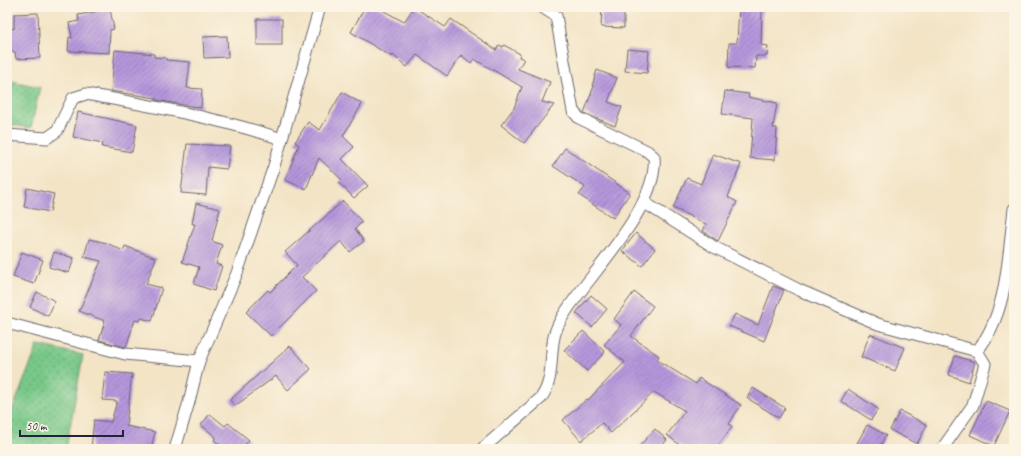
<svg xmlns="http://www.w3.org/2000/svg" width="1021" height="456" font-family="Caveat,sans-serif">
<defs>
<pattern id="grass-dots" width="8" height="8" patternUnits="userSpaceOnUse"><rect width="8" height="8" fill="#78c889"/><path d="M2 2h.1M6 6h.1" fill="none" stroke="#62a271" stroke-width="1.8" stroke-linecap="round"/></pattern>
<pattern id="building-hatch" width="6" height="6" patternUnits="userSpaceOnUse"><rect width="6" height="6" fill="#b596dc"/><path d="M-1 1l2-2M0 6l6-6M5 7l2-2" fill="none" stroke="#937ab4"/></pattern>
</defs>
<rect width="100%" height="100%" fill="#fcf5e5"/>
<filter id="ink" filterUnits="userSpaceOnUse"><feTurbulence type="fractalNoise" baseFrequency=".025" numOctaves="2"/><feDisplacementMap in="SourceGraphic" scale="8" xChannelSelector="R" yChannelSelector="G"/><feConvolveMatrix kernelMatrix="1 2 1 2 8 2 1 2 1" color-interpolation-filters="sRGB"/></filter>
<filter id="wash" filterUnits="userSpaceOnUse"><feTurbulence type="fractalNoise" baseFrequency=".012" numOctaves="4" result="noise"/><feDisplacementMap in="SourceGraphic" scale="16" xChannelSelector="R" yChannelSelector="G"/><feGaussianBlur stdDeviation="0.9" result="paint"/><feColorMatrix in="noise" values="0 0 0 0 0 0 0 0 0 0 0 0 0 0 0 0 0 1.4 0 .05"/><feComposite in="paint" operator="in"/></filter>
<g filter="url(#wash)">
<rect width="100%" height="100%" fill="#f3e4c6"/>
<!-- grass -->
<g fill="url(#grass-dots)" stroke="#4d7562">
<polygon points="7,80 40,87 31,128 7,124"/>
<polygon points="38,345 83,355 66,449 7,449 7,423"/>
</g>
<g id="blocks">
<!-- building -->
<g fill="url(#building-hatch)">
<polygon points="365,7 377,7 404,22 414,7 445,27 451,19 496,50 499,45 503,47 504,45 520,54 519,57 524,59 518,69 550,82 542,102 554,105 524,143 501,125 514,108 522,87 474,59 471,63 461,55 447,76 417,55 407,67 393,55 392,57 351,32"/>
<polygon points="602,7 624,7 624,28 601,27"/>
<polygon points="739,7 762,7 761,45 768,46 767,56 756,56 755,68 728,67 729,43 737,43"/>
<polygon points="110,9 114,29 110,30 109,53 68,51 69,37 72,38 69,23 79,21 78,15"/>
<polygon points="38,13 40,58 16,59 15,52 7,50 7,27 14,29 14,14"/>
<rect x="257" y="19" width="25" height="26"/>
<polygon points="227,36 228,57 204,58 203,37"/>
<polygon points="627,49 649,51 647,73 625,71"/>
<polygon points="115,50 154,54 154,57 166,58 166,60 190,62 187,88 202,89 201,108 156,100 156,98 111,91"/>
<polygon points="597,70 617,78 608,102 622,107 615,126 584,113 594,86 592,86"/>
<polygon points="725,91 749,94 748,97 777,103 773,128 777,128 775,160 750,158 753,118 722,114"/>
<polygon points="342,92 362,104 343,136 354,147 342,159 368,186 354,198 339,183 342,180 319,158 306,189 285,180 299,145 295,142 308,122 320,130"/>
<polygon points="78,112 137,125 132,152 102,147 103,143 73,137"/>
<polygon points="187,144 230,146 227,169 208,167 206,195 181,193"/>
<polygon points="565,148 630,193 613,218 579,195 585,187 553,166"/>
<polygon points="713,154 741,164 728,197 737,202 718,241 703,231 706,224 673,208 687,178 701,184"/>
<polygon points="27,188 54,194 50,212 24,207"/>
<polygon points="343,201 362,222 355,229 364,241 350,252 341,241 302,277 316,291 271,336 246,312 268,290 270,292 297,265 285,252"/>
<polygon points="196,203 220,209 212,241 222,245 216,264 222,266 214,291 194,284 199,267 182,262 195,224 192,224"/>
<polygon points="636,233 655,249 642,266 622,251"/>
<polygon points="89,239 107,243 123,251 125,246 156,258 146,284 162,288 152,321 141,318 140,321 135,320 126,347 99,340 105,321 79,311 101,261 84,257"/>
<polygon points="22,252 43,260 34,284 13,277"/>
<polygon points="54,252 74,258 69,273 49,267"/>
<polygon points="773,286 784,290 764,341 729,326 735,314 758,325"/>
<polygon points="37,292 55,301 48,316 30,307"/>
<polygon points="634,292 653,306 631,336 659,356 657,360 696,384 699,378 741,405 729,424 732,426 716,449 685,449 667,435 685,411 654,392 611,433 602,423 581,441 563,420 587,399 588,400 625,362 604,345 621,325 614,319"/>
<polygon points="591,295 607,309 592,327 576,313"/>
<polygon points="583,331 605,352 587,371 564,350"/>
<polygon points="870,334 905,348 895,371 861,357"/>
<polygon points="290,346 311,369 288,390 276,376 235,406 230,400"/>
<polygon points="955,356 975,362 969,382 949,375"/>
<polygon points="105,372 132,374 126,426 155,432 151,449 91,449 94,420 111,422 117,401 102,400"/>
<polygon points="753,388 785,408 779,418 747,398"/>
<polygon points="848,389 878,409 871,420 841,401"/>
<polygon points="986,401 1010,411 994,446 970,435"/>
<polygon points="900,411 927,425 917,444 890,430"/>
<polygon points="210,414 225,426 228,423 249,440 242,449 225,449 214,440 216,437 201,425"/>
<polygon points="867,425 886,435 879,449 854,449"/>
<polygon points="655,429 667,440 659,449 637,449"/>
</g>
</g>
</g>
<g filter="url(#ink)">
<use href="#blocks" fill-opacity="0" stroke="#6b666c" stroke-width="1"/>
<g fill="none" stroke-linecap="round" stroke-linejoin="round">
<defs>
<g id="minor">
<path d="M7 135 47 138 57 131 73 98 86 94C152 106 218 118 282 139"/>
<polyline points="645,203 714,247 799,290 878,324 977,351 985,364 973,405 942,449"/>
<polyline points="7,323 125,354 199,361"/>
<path d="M977 351C1008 313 1008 256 1014 209"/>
<polyline points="175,449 189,402 199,361 237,273 274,166 320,7"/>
<path d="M482 449 541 398C553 381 550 363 553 343 554 330 561 318 569 307 595 269 659 204 654 157L647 151 579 118 573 111 556 16 542 7"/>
</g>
</defs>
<!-- minor casing -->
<use href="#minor" stroke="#6b666c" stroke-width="13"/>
<!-- minor -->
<use href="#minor" stroke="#fff" stroke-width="11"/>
</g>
</g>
<!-- margin -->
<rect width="1021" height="456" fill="none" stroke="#fcf5e5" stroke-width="24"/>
<!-- scale -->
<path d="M20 430v6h103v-6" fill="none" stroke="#22223b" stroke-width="2"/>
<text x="26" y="430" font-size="12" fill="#22223b" stroke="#fcf5e5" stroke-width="3" paint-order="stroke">50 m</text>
</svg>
